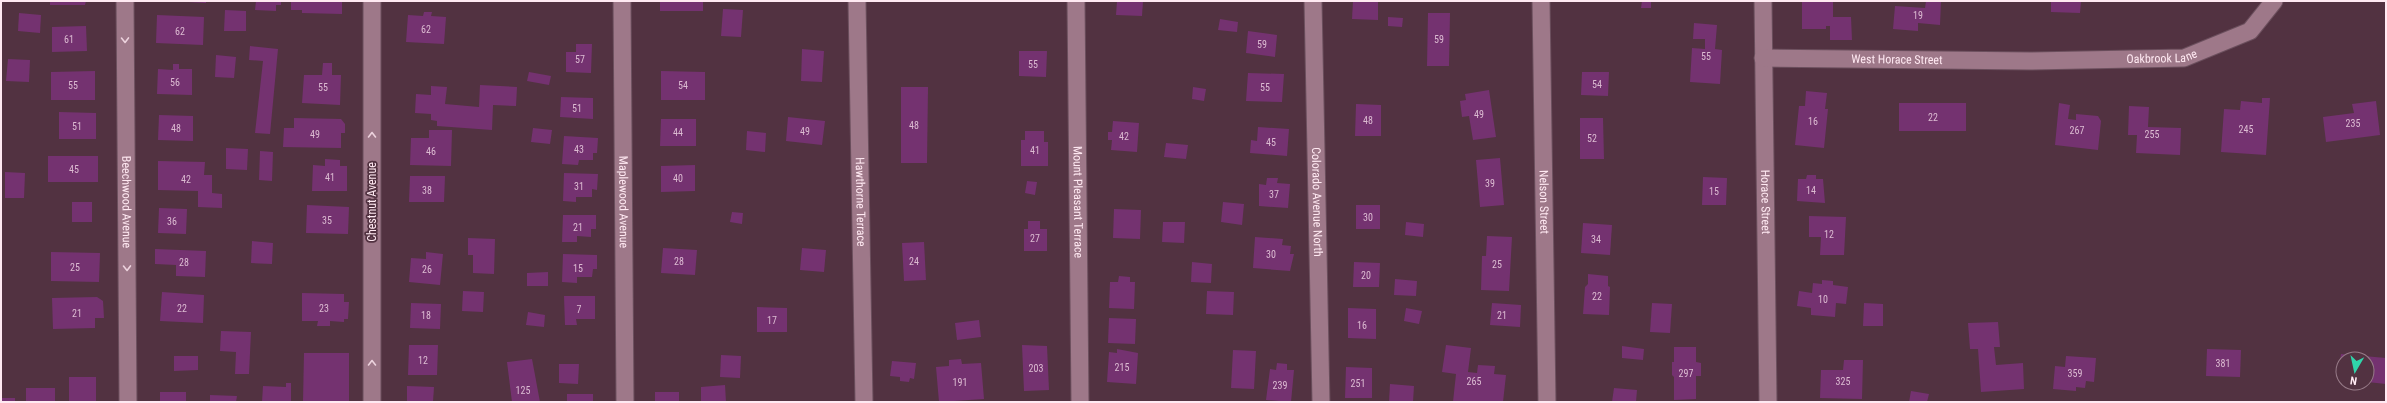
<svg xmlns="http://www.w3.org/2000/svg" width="2387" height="403" font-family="'Roboto Condensed',sans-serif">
<rect width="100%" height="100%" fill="#523241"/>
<!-- building -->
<g fill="#743270">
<polygon points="50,1 86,1 85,5 50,5"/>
<polygon points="170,1 206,1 206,3"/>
<polygon points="256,1 281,1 281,5 276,5 276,11 255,10"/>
<polygon points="291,1 342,1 342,14 302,13 302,10 291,10"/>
<rect x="660" y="1" width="43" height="10"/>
<polygon points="1117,1 1143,1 1142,16 1116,15"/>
<polygon points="1353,1 1378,1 1378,20 1352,19"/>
<polygon points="1642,1 1651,1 1651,8 1641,8"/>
<polygon points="1802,1 1833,1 1833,17 1851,17 1852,40 1830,40 1830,26 1826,26 1826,29 1802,29"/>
<polygon points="1926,1 1941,1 1940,25 1918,23 1918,31 1893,29 1895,6 1925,8"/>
<polygon points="2051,1 2081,1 2080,13 2051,12"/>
<polygon points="723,9 743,10 741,37 721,36"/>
<polygon points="225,10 246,11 246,31 224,31"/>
<polygon points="424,12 432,12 431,16 446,17 444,44 406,42 408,15 423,16"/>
<polygon points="19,13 41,15 40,33 18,31"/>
<polygon points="1428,13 1450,13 1449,66 1427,66"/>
<polygon points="157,15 204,17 203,45 156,43"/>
<polygon points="1388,17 1403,18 1402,27 1388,26"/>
<polygon points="1220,19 1238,22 1237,32 1218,30"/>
<polygon points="1694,23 1717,25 1715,49 1722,50 1720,84 1690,82 1692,48 1705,49 1705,39 1693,39"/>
<polygon points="86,26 87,51 52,52 52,27"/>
<polygon points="1248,31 1277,35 1275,57 1246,53"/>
<polygon points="576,44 592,44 591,73 566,72 566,52 576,52"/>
<polygon points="250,46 278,49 270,134 255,133 263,61 249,60"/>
<polygon points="802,49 824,51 822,82 801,81"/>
<polygon points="1019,51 1047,51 1046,77 1019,76"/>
<polygon points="216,55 236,57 234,78 215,77"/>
<polygon points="8,59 30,60 29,82 6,81"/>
<polygon points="323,63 332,63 332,75 341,75 340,105 302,103 304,75 322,75"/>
<polygon points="173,64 179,64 179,69 192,69 192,95 157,94 158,69 173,70"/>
<polygon points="95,71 95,100 51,100 51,72"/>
<polygon points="661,71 705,72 705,100 661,100"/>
<polygon points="529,72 551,76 549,85 527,81"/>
<polygon points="1582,72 1609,72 1608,96 1581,95"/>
<polygon points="1248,73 1284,74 1282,102 1246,101"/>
<polygon points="480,85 517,87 516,106 493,105 492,130 437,126 437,121 431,120 431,114 415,113 416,94 431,95 431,86 447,87 445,104 479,107"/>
<polygon points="901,87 928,87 927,163 901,163"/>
<polygon points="1193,87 1206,89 1204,101 1192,99"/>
<polygon points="1489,90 1496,137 1473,140 1469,116 1462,117 1460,101 1466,100 1465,94"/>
<polygon points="1806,91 1827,93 1825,109 1828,109 1824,148 1795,145 1799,106 1805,106"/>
<polygon points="561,97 593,98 593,119 560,117"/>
<polygon points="2262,98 2270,98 2266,155 2221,152 2224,109 2240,110 2241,101 2262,103"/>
<polygon points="2376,101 2380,135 2326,142 2323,117 2354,113 2352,104"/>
<rect x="1899" y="103" width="67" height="28"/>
<polygon points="2059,103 2070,105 2068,119 2076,120 2076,114 2098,116 2101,121 2098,150 2055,145"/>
<polygon points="1356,104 1381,105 1381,136 1355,136"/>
<polygon points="2129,106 2149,107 2148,127 2181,128 2180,155 2136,153 2137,135 2128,135"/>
<polygon points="59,112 96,113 96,139 59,139"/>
<polygon points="159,115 193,116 193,141 158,140"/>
<polygon points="788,117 825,121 822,145 786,141"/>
<polygon points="294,118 341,119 345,124 345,133 341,133 341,148 283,147 284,128 294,128"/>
<polygon points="1580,118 1603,118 1604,159 1580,159"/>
<polygon points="661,119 696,119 696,146 660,146"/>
<polygon points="1113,121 1139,123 1137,152 1111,150 1112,140 1108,140 1108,132 1112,132"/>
<polygon points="1258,127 1289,129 1287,156 1250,153 1251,140 1257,141"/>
<polygon points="533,128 552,130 550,144 531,142"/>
<polygon points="429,130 452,130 451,166 410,165 411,138 429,138"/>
<polygon points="747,131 766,133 765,152 746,150"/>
<polygon points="1025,131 1044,131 1044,142 1048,142 1048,166 1021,166 1021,140 1025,140"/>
<polygon points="564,136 598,138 597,153 593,153 593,160 579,160 578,165 562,164"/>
<polygon points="1166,143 1188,145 1186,159 1164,157"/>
<polygon points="226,148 248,149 247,170 226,169"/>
<polygon points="260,151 273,152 272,181 259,180"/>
<rect x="48" y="156" width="50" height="26"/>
<polygon points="1500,158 1504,205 1480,207 1476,160"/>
<polygon points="325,159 340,160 340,166 347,166 347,191 312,191 313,165 325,166"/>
<polygon points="158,161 205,162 204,175 212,175 212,193 222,194 222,208 198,207 198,191 158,190"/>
<polygon points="695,165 695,191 661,192 661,166"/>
<polygon points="5,172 25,173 24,198 5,198"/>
<polygon points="564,173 598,174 597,190 592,189 592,197 576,197 576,202 563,201"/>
<polygon points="1807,175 1816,175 1816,179 1823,179 1825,203 1797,201 1798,179 1806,179"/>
<polygon points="410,176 445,176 444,202 409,202"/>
<polygon points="1703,177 1727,178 1726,205 1702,205"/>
<polygon points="1267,178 1278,178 1277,183 1290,184 1288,208 1259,206 1259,184 1266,185"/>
<polygon points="1027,181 1037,182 1035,195 1025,193"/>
<rect x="72" y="202" width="20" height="20"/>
<polygon points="1223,202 1244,204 1242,225 1221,222"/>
<polygon points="307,205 349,207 348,234 306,233"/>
<rect x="1356" y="205" width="24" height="24"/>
<polygon points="159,208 187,209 186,234 158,233"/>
<polygon points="1114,209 1141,210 1140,239 1113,238"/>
<polygon points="732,212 743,213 742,224 730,222"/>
<polygon points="563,215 596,215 596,229 591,229 591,237 577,236 577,242 562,242"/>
<polygon points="1809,216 1846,217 1844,255 1820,255 1821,237 1809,237"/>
<polygon points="1028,221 1040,221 1040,229 1047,229 1047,251 1024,251 1024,229 1028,229"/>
<polygon points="1163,222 1185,222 1184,243 1162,242"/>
<polygon points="1406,222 1424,224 1423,237 1405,235"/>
<polygon points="1583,223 1612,225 1610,255 1581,253"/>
<polygon points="1487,236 1512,237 1509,291 1481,290 1482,256 1486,256"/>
<polygon points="1255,237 1283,239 1282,245 1291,246 1290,254 1294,254 1290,271 1253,268"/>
<polygon points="468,238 495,239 494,274 473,273 473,255 468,255"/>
<polygon points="252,241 273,243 272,264 251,263"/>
<polygon points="924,242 926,280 904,281 902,243"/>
<polygon points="663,248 697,250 695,275 661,273"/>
<polygon points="802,248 826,250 824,272 800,270"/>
<polygon points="155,249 206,251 205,277 176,276 176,265 155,264"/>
<polygon points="51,252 100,253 99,282 51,281"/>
<polygon points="426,252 443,254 440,285 409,282 411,258 426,259"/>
<polygon points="563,254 597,255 597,269 593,269 592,277 577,277 577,283 562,282"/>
<polygon points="1192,262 1212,264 1211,283 1191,282"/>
<polygon points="1354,262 1380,263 1379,287 1353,287"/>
<polygon points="548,272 548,286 527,286 527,273"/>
<polygon points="1588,274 1608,276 1608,286 1610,287 1609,315 1583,314 1585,287 1588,284"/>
<polygon points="1119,276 1130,277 1130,282 1135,282 1134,309 1109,308 1110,282 1118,282"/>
<polygon points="1395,279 1417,281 1416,296 1394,295"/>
<polygon points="1822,280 1833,281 1833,285 1848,287 1846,304 1836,303 1835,317 1811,315 1811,308 1797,306 1799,291 1812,293 1813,283 1822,284"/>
<polygon points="463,291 484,292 483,312 462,311"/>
<polygon points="1207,291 1234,292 1233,315 1206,314"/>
<polygon points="162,292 204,295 203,323 160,321"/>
<polygon points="302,293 344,294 344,302 349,302 348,319 344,319 344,322 330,321 330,326 317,326 318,321 302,321"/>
<polygon points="564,296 595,296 595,319 576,319 577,325 565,325"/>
<polygon points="97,297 103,301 104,318 95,318 95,328 53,329 52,298"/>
<polygon points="411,303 441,304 440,329 410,328"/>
<polygon points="1492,303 1521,305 1520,327 1490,325"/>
<polygon points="1652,303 1672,304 1670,333 1650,332"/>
<polygon points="1864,303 1883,304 1883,326 1863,326"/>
<polygon points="757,307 787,308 787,332 757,332"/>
<polygon points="1348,308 1376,309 1376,339 1348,338"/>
<polygon points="1406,308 1422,311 1419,324 1404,321"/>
<polygon points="528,312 545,315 544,327 526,325"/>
<polygon points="1109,318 1136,319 1135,344 1108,343"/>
<polygon points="979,320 981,337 957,340 955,323"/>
<polygon points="1998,322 2000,347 1994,347 1996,365 2023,363 2024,389 1981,392 1978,349 1970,349 1968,323"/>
<polygon points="221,331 251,332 249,374 235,374 236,352 220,351"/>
<polygon points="409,345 438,345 437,375 408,375"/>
<polygon points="1022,345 1047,346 1049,390 1024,391"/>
<polygon points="1446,345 1471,348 1468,372 1477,373 1478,365 1495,366 1494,374 1506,375 1503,402 1453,402 1456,374 1442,372"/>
<polygon points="1622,346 1644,349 1643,360 1622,358"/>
<polygon points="1674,347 1696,347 1696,362 1701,363 1701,376 1696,376 1696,399 1674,400 1674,377 1672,375 1672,362 1674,362"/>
<polygon points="1117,349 1138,353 1136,384 1107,382 1109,352 1117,353"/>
<polygon points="2207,349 2241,350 2240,377 2206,376"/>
<polygon points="1233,350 1256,351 1254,389 1231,388"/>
<polygon points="304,353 349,353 349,402 303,402"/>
<polygon points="2341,354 2386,358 2386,384 2367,382 2367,359 2343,359 2343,377 2338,376"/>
<polygon points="721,355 741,356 740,378 720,377"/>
<polygon points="174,356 198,356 198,370 174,371"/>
<polygon points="2066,356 2096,358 2094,382 2086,381 2085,388 2076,387 2076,391 2053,389 2055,366 2065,367"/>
<polygon points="532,359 540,402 512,402 507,362"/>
<polygon points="961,359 962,364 981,363 984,399 939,402 936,367 949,366 949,360"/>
<polygon points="1844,360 1863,360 1862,399 1820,398 1821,370 1843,370"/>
<polygon points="892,361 916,363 914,379 910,378 909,382 900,381 900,377 890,376"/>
<polygon points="1277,363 1287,364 1287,370 1294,370 1291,402 1266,400 1270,369 1276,370"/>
<polygon points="559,364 579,364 578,384 559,383"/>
<polygon points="1346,367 1372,368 1372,398 1345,398"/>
<rect x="69" y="377" width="27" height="25"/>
<polygon points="286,383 291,383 291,402 262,402 263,386 286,387"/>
<polygon points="1390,384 1414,386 1413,402 1389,402"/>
<polygon points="725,385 726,402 701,402 701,387"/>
<polygon points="407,386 434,387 433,402 407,402"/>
<rect x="26" y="388" width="29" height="14"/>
<polygon points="1614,388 1637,390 1636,402 1612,402"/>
<polygon points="1911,391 1929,394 1927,402 1909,402"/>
<rect x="160" y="392" width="26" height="10"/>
<rect x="655" y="392" width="24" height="10"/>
<rect x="567" y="394" width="26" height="8"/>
<polygon points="210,395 237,396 236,402 210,402"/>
<rect x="1" y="398" width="14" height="4"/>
</g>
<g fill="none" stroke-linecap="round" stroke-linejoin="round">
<defs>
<g id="minor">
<path id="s1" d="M125 1 128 402"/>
<path id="s2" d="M622 1 625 402"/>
<path id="s3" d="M857 1 864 402"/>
<path id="s4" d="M1076 1 1080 402"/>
<path id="s5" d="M1313 1 1321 402"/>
<path id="s6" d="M1541 1 1547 402"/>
<path id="s7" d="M1763 1 1768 402"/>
<path id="s8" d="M1763 58 2030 61 2184 58 2250 31 2274 1"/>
<polyline points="372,402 372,1"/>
</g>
</defs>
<!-- minor casing -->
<use href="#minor" stroke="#6b4f5d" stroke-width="19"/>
<!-- minor -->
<use href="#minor" stroke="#9e7889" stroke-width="17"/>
</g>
<!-- one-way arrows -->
<defs><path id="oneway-chevron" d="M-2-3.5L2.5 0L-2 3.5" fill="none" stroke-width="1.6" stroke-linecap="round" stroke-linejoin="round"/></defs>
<g stroke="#ecd2dd">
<use href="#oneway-chevron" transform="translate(125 40) rotate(89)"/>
<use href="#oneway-chevron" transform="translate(372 135) rotate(-90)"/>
<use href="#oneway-chevron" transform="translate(127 268) rotate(89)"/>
<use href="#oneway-chevron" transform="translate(372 363) rotate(-90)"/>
</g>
<g text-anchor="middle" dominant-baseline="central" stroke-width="3.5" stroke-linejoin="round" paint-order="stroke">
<!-- number labels -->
<g font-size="10" fill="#dcbbd2">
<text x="1918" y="15">19</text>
<text x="426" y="29">62</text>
<text x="180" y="31">62</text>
<text x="69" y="39">61</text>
<text x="1439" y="39">59</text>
<text x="1262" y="44">59</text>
<text x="1706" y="56">55</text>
<text x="580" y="59">57</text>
<text x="1033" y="64">55</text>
<text x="175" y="82">56</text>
<text x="1597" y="84">54</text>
<text x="73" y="85">55</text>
<text x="683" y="85">54</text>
<text x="323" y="87">55</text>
<text x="1265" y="87">55</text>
<text x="577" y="108">51</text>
<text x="1479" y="114">49</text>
<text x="1933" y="117">22</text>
<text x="1368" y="120">48</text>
<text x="1813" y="121">16</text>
<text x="2353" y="123">235</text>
<text x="914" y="125">48</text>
<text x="77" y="126">51</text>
<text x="176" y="128">48</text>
<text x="2246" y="129">245</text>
<text x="2077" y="130">267</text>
<text x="805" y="131">49</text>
<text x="678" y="132">44</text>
<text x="315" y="134">49</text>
<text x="2152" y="134">255</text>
<text x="1124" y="136">42</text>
<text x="1592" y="138">52</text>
<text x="1271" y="142">45</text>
<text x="579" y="149">43</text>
<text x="1035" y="150">41</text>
<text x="431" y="151">46</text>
<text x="74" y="169">45</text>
<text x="330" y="177">41</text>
<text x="678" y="178">40</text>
<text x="186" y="179">42</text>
<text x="1490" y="183">39</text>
<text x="579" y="186">31</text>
<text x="427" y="190">38</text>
<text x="1811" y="190">14</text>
<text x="1714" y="191">15</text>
<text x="1274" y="194">37</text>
<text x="1368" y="217">30</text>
<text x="327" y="220">35</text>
<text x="172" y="221">36</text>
<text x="578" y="227">21</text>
<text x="1829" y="234">12</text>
<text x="1035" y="238">27</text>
<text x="1596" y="239">34</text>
<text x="1271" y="254">30</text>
<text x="679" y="261">28</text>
<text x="914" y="261">24</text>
<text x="184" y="262">28</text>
<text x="1497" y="264">25</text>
<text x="75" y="267">25</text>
<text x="578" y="268">15</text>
<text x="427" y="269">26</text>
<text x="1366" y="275">20</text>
<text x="1597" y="296">22</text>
<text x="1823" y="299">10</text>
<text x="182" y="308">22</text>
<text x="324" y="308">23</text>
<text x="579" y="309">7</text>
<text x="77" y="313">21</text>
<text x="426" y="315">18</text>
<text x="1502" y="315">21</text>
<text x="772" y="320">17</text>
<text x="1362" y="325">16</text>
<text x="423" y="360">12</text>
<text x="2223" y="363">381</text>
<text x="1122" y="367">215</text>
<text x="1036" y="368">203</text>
<text x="1686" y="373">297</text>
<text x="2075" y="373">359</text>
<text x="1474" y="381">265</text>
<text x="1843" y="381">325</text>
<text x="960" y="382">191</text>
<text x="1358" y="383">251</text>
<text x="1280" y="385">239</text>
<text x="523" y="390">125</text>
</g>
<!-- street labels -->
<g font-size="12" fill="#ffe9f2" stroke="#523241">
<text stroke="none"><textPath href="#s8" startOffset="399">Oakbrook Lane</textPath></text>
<text stroke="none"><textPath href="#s8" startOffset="134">West Horace Street</textPath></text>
<text stroke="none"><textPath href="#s5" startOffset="201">Colorado Avenue North</textPath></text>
<text stroke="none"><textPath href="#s1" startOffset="201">Beechwood Avenue</textPath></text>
<text transform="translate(372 202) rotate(-90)">Chestnut Avenue</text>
<text stroke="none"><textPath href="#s2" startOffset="201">Maplewood Avenue</textPath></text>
<text stroke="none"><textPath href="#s3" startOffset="201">Hawthorne Terrace</textPath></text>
<text stroke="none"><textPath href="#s4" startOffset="201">Mount Pleasant Terrace</textPath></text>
<text stroke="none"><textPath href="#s6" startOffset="201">Nelson Street</textPath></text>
<text stroke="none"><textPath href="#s7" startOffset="201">Horace Street</textPath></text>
</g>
</g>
<!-- border -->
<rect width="2387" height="403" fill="none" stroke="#ffe9f2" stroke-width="4"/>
<!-- north arrow -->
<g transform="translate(2355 371) rotate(189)"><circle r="19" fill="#523241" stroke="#977b88"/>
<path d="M0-3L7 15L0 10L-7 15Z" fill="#30d4aa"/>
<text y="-6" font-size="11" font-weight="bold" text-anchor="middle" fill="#ffe9f2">N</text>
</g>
</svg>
